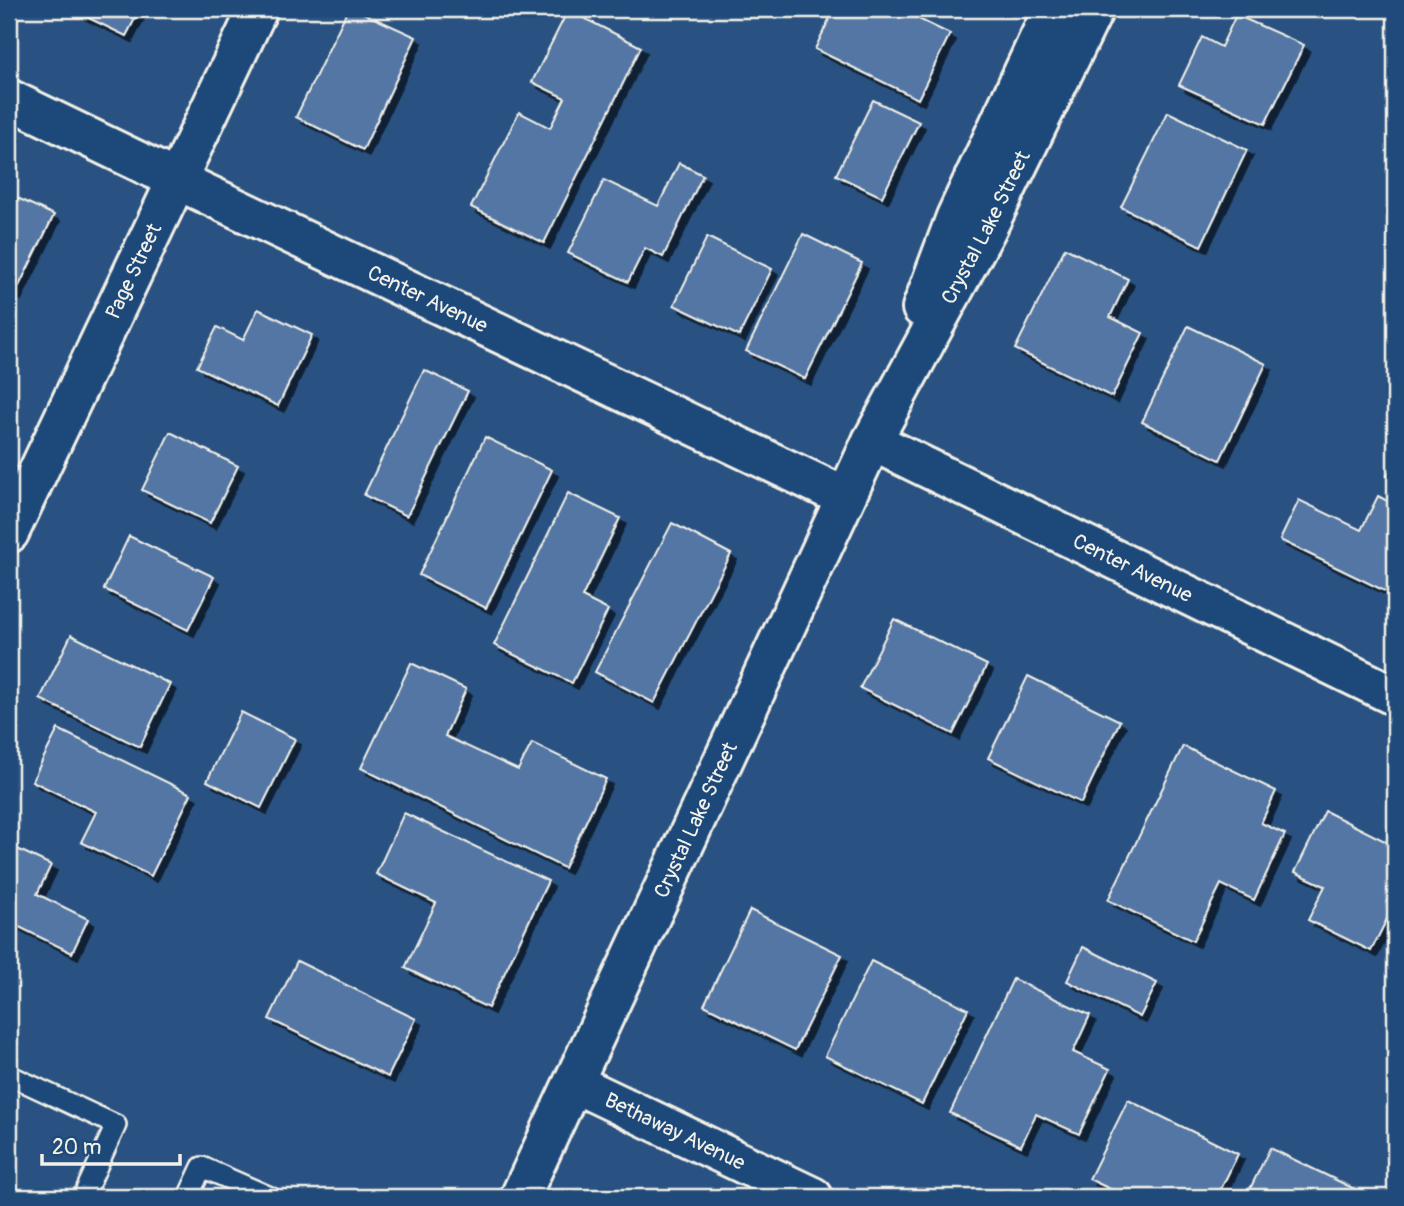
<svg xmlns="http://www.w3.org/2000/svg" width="1404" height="1206" font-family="Pangolin,sans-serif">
<defs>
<filter id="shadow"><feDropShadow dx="6" dy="6" stdDeviation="0" flood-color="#0009"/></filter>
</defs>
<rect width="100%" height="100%" fill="#295282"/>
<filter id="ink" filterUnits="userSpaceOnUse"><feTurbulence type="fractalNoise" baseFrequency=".0143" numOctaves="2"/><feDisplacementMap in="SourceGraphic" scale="14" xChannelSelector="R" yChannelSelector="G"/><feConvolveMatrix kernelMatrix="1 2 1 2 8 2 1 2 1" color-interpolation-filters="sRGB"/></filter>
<g filter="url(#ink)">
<!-- building -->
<g fill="#5276a4" stroke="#f4f1e8" stroke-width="2" filter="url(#shadow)">
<polygon points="77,9 140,9 126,36 76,12"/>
<polygon points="348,9 354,9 416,37 363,150 296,117"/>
<polygon points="834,9 898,9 950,34 918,99 815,49"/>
<polygon points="568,10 641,47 544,243 471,207 519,112 550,128 565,98 532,82"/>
<polygon points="1236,15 1304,45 1265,124 1179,85 1202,37 1221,47"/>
<polygon points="873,100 919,122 882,197 836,175"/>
<polygon points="1168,112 1247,150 1201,246 1121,207"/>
<polygon points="679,163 703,175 663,257 645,248 628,282 568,253 604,180 658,206"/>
<polygon points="9,194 54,215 15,294 9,291"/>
<polygon points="803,234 862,263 805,379 746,351"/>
<polygon points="707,237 772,269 739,336 674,305"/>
<polygon points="1065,248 1128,279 1110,317 1143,333 1112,397 1015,349"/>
<polygon points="258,309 312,335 278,406 197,367 217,327 243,340"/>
<polygon points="1188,326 1266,364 1220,460 1142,422"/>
<polygon points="424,370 468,391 407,516 364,495"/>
<polygon points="170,432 238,466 210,523 142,490"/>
<polygon points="485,437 552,470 486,608 419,575"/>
<polygon points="1395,460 1395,480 1387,476"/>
<polygon points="568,493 620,518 582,597 608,610 572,683 494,645"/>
<polygon points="1378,496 1395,505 1395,596 1280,540 1299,500 1361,530"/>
<polygon points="672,523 731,554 654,703 595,672"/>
<polygon points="129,536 214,577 188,630 104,589"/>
<polygon points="894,619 987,665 953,734 860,688"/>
<polygon points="71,635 170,684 140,747 40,699"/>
<polygon points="411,663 466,689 445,736 518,770 532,743 606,779 564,868 361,768"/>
<polygon points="1028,676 1120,721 1081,803 988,758"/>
<polygon points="241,712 295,739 261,808 207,781"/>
<polygon points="58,729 191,794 151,876 81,842 96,812 32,781"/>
<polygon points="1183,746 1276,791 1261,823 1285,834 1254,900 1221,884 1193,941 1108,900"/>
<polygon points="1325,811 1395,846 1395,903 1371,951 1308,920 1325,886 1295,872"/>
<polygon points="404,813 548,881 488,1008 405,968 436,903 376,874"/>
<polygon points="9,845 51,865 37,894 88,919 72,953 9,922"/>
<polygon points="750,910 842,955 795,1050 704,1005"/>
<polygon points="1083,947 1157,983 1140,1017 1067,981"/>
<polygon points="297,961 416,1019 388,1077 269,1019"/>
<polygon points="871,961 968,1009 922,1104 825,1056"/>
<polygon points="1013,979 1090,1015 1073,1052 1110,1069 1079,1134 1036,1114 1021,1146 950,1113"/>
<polygon points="1128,1100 1238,1154 1217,1197 1127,1197 1089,1179"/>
<polygon points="1270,1148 1365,1194 1363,1197 1246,1197"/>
</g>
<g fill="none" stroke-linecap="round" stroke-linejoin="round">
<defs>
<g id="service">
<polyline points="9,1075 116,1125 83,1197"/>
<polyline points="188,1197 202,1167 270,1197"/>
</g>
<g id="minor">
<path id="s1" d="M9 99 177 180 845 497"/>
<polyline points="922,308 956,217 1053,9"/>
<path id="s2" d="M872 441 1395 696"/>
<path id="s3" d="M9 533 258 9"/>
<path id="s4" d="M574 1083 813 1197"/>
<path id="s5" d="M520 1197 872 441 987 228 1094 9"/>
</g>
</defs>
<!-- service casing -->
<use href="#service" stroke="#f4f1e8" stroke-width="24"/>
<!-- minor casing -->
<use href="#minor" stroke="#f4f1e8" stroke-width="44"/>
<!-- service -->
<use href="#service" stroke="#1f4a7a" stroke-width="19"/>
<!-- minor -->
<use href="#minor" stroke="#1f4a7a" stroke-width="38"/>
</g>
</g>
<g text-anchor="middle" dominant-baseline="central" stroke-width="5" stroke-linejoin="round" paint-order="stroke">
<!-- street labels -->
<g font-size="21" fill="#f4f1e8" stroke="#1f4a7a">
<text stroke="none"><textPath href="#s5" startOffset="1076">Crystal Lake Street</textPath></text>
<text stroke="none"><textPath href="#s3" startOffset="290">Page Street</textPath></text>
<text stroke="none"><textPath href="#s1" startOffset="464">Center Avenue</textPath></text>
<text stroke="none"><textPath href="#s2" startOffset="290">Center Avenue</textPath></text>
<text stroke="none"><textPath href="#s5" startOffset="416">Crystal Lake Street</textPath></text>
<text stroke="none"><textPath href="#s4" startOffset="112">Bethaway Avenue</textPath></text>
</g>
</g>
<!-- margin -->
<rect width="1404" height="1206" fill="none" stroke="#1f4a7a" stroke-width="35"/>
<rect x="18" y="18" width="1369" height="1171" fill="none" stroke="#f4f1e8" stroke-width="2.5" filter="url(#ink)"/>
<!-- scale -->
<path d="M42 1154v10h138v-10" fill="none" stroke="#f4f1e8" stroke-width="3.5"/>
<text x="52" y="1154" font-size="21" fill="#f4f1e8" stroke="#1f4a7a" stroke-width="5" paint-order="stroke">20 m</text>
</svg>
